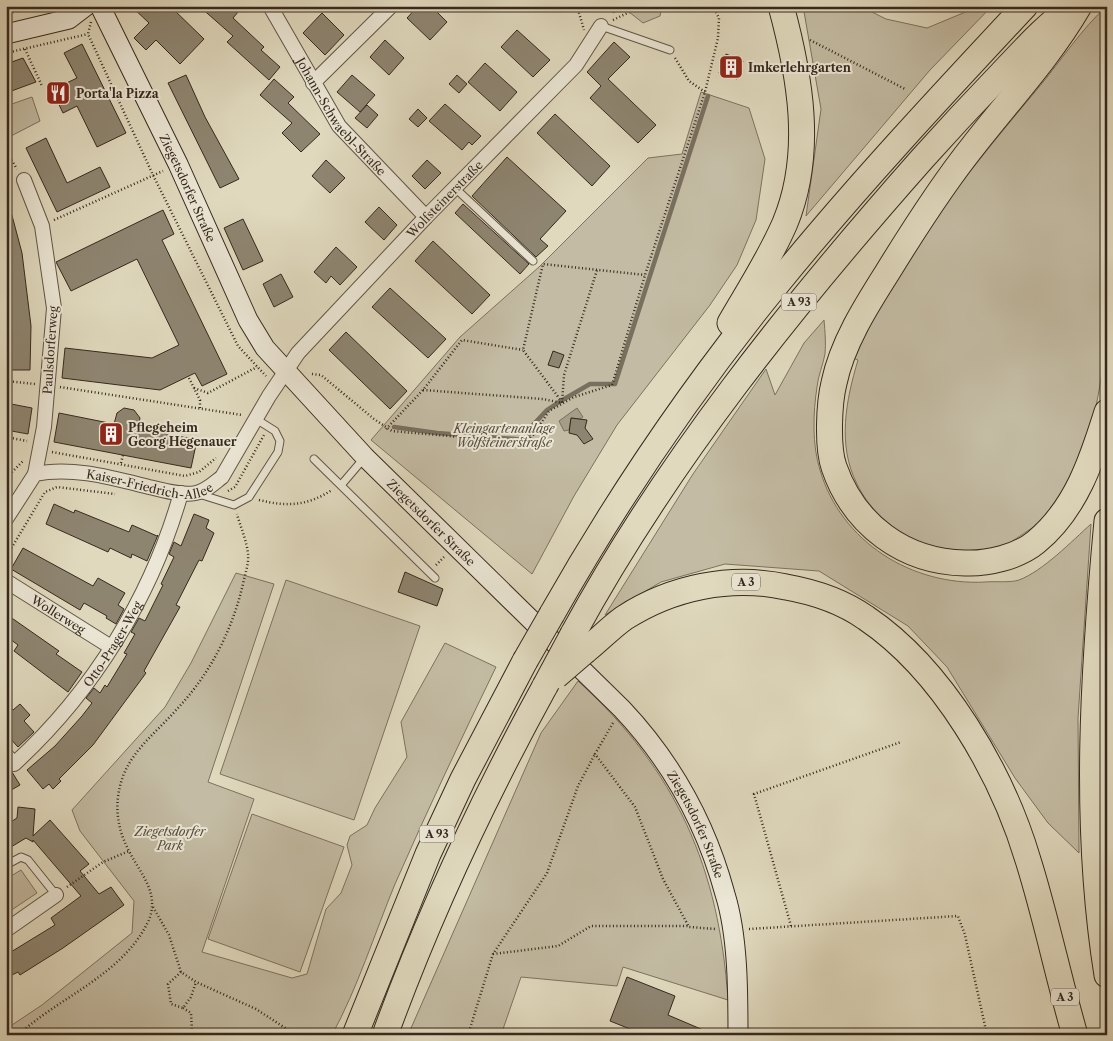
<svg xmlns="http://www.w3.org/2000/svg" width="1113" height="1041" font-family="'Libre Caslon Text',serif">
<rect width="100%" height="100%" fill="#e0d9be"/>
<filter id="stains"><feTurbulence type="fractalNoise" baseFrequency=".004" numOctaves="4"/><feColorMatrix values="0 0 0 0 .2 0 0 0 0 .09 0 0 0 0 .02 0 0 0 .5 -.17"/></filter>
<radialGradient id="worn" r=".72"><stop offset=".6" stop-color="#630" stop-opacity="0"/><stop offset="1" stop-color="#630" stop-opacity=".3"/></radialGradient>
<!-- green -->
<g fill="#c3bba3" stroke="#7c7260">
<polygon points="611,6 662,6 660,16 643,23 624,8 613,13"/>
<polygon points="803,6 860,6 886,19 927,28 980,6 992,6 930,70 806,216 821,109"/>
<path d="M1107 6C1107 74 1107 141 1107 209 1107 309 1113 411 1060 500 1053 511 1042 520 1032 528 1021 535 1010 544 998 548 944 564 881 534 857 484 837 445 846 400 858 360L853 358C898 257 968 172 1039 87 1060 62 1082 28 1107 6Z"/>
<polygon points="701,92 749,108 765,159 756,220 737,265 710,305 617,425 574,496 532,574 371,440 460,337 539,267 648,158 682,154"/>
<polygon points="32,97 40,121 9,137 6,128 6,106"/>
<path d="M824 320C825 331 826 343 825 354 823 365 818 376 817 387 813 413 812 445 820 470 841 542 912 586 985 582 995 581 1010 583 1019 580 1043 571 1072 541 1091 524L1078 718 1079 853 1048 823 1015 778 947 667 908 626 819 571 725 564 661 582 605 615 693 474 766 369 775 395 804 343Z"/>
<path d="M236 573 274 584 208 782 254 799 202 952 292 978 307 974 326 909 341 893 352 865 347 845 350 836 367 825 375 808 407 757 401 722 445 643 496 667C461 739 427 811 395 884 374 935 358 987 332 1035H6V1029L42 1005 132 933 134 901 80 831 72 810 165 707 191 663Z"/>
<polygon points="286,580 420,626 354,820 220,774"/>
<path d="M578 681C677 771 719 868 728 1000L623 967 617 986 521 977 501 1035H408L541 733Z"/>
<polygon points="252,814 344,847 300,972 208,939"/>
<polygon points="21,870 37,893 10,911 6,905 6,879"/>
</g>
<!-- water -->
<polygon fill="#a69d88" stroke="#796f5e" points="577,408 583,417 580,419 571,418 569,430 564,431 559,421"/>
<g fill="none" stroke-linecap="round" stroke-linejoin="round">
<!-- stream -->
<polyline stroke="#796f5e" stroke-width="4.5" points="394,427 437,433 527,440 531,427 547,410 559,402 590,384 615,384 708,96"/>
</g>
<!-- building -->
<g fill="#8e8571" stroke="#36291e">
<polygon points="131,6 170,6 204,39 180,64 156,40 146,50 134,38 149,23"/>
<polygon points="199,6 243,6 233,18 264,47 261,50 280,67 269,80 227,42 233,36"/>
<polygon points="418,6 431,6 447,22 430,40 407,18"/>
<polygon points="322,13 344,35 325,55 303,33"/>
<polygon points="517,30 550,60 533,77 501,47"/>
<polygon points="385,40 404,58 389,75 370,57"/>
<polygon points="614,42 630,57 608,79 656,125 638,143 590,98 601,86 587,72"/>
<polygon points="82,44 126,133 97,147 77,106 63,113 52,90 77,78 64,53"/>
<polygon points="726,54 743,61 737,79 719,73"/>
<polygon points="23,58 36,82 6,93 6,64"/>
<polygon points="485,63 517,92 500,111 468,82"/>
<polygon points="186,75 205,117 239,179 220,188 168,83"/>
<polygon points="352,75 375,95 360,112 337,92"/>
<polygon points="457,75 467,84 459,93 449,84"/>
<polygon points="274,79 294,97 288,103 320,134 301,152 282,133 292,123 260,95"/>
<polygon points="445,104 481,136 472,145 469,142 462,150 429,121"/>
<polygon points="367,105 378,115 367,128 355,118"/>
<polygon points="418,109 427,118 418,127 409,119"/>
<polygon points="555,114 610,166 592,186 537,133"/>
<polygon points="46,138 67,183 100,167 110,187 57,212 26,148"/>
<polygon points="507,157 566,211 540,239 548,246 536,257 472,196"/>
<polygon points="326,160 345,178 330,193 312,176"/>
<polygon points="427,160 441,173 425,189 412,176"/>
<polygon points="463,204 529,264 520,274 455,213"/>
<polygon points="379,207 397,225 384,240 365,222"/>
<polygon points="6,208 10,208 22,253 31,326 30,370 6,370"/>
<polygon points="163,210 174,234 162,240 227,374 202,386 195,373 160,390 62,378 65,348 152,358 179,345 137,259 71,291 56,262"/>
<polygon points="243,219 263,261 243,270 224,228"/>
<polygon points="433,241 490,295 472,314 415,261"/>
<polygon points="336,247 357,267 340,285 331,276 326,283 314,272"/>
<polygon points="281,274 293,297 274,307 263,284"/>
<polygon points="390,288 446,339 428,358 372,307"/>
<polygon points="346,332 407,391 390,409 329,350"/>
<polygon points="553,351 564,355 559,368 548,365"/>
<polygon points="6,403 32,408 28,434 6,430"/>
<polygon points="124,408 134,410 140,418 138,428 197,440 191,468 54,442 59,413 114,424 117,413"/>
<polygon points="571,418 587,420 585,428 593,439 584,444 577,435 569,433"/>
<polygon points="54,504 74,513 75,510 129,532 132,525 157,536 158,535 147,561 132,554 131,558 110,548 108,552 46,524"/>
<polygon points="194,514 209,520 206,528 214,533 202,561 199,560 176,605 180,607 144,671 146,673 93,745 59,779 61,781 53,789 49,784 43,789 27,770 55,746 82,716 92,703 86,698 94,688 100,693 105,685 107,687 127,654 124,653 135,634 131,632 139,618 145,621 163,585 161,584 174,557 169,554 174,542 181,546"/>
<polygon points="23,548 93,586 98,578 125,593 118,605 124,609 116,624 106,618 107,616 84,603 80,610 11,569"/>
<polygon points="405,572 443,589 437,606 398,592"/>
<polygon points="6,614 59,651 56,654 82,672 68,692 14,651 18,645 6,636"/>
<polygon points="6,703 13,710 20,704 30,715 24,721 34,732 18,747 6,734"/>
<polygon points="6,768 12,772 20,785 6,793"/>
<polygon points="18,807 35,809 33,836 50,820 89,864 80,871 99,894 111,887 124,905 63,948 20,975 18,972 6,978 6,955 55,925 51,918 81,896 33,840 33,842 26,838 6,850 6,825 17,818"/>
<polygon points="627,977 675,996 668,1015 715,1035 645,1035 610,1021"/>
</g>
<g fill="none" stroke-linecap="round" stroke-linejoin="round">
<defs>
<g id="lane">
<polyline points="601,26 670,50"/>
<polyline points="455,188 533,261"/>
<polyline points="314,459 435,578"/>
<polyline points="342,484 365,457"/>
<polyline points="199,494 234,505 249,497 278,452 280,441 275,431 256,419"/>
<polyline points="6,865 21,857 28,860 56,895"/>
</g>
<g id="street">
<path id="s1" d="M270 6 339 126 426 217"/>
<polyline points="313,83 391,6"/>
<polyline points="24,180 42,226 54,308 44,427 35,474"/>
<path id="s2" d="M6 519 35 474C72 466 113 478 149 487 163 490 181 496 196 493 206 491 214 483 222 477L269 396 298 353 426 217 576 65 601 26"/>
<path id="s3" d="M6 581 111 647"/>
<path id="s4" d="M6 755 14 764C93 692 152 596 181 493"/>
<polyline points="6,930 56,895"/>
</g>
<g id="secondary">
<path id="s5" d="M100 6 178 164 248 320 265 348 365 457 622 709C671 761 706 824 725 894 738 936 738 991 738 1035"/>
<polyline points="6,34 69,19 86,6"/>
</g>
<g id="highway">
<path d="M1079 6C1050 56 1010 99 974 145 942 185 914 229 887 273 866 306 842 344 834 383 829 403 827 447 834 467 854 525 904 562 965 563 987 564 1018 557 1036 542 1076 509 1092 460 1107 412"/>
<path d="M730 323C749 290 770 258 785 223 814 153 800 76 781 6"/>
<path d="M1107 521C1093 671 1083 825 1107 975"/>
<path d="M552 614C617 499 693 387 777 284 855 188 940 97 1025 6"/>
<path d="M573 634C667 461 792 306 922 159 948 130 975 101 1002 73 1025 49 1046 25 1073 6"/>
<path d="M585 651C598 641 610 628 624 618 672 587 731 575 786 587 814 592 842 601 866 618 943 670 1002 773 1028 860 1046 917 1058 977 1075 1035"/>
<polyline points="355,1035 428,854 463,779 525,661"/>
<path d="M385 1035C429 914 483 799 545 686"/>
</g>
</defs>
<!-- lane casing -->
<use href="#lane" stroke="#605546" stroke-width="9"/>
<!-- street casing -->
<use href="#street" stroke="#605546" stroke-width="16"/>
<!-- secondary casing -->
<use href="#secondary" stroke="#36291e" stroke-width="21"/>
<!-- highway casing -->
<use href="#highway" stroke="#36291e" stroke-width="27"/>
<!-- path -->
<g stroke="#36291e" stroke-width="2.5" stroke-dasharray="1 2.5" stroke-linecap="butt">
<polyline points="577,6 584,30"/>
<polyline points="6,14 35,6"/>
<polyline points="613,20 642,6"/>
<polyline points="91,22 88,34 153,175 238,346 266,376"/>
<polyline points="810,40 905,89"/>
<polyline points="25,49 42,86"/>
<polyline points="6,53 88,34"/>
<polyline points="675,58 689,81 705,92"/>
<polyline points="6,151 17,169"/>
<polyline points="54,220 163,171"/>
<polyline points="312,374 321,375 374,419 392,431 528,443 549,411 574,397 612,385 645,275 705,92 718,38 719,18 713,6"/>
<polyline points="189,378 200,400 200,409"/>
<polyline points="6,381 35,384"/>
<polyline points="60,387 242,415"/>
<polyline points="194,388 208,393 257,367"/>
<polyline points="423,390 543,399 562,403 564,375 597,270"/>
<polyline points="562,402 523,350 543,264 645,275"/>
<polyline points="386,429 423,390 462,340 523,350"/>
<polyline points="6,437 27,441"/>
<polyline points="52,452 185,476 199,472 216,458"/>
<polyline points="121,463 123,455"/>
<polyline points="6,481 11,473 23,461"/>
<polyline points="228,491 235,487 264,435"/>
<path d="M259 500C287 507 307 506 332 490"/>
<polyline points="6,557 45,492 57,487 115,494"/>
<polyline points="436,565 444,557"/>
<polyline points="613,723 595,754 635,807 663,879 689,927 716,929"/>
<polyline points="67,887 103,862 129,851"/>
<polyline points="153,907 169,935 181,972 196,982 256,1009 296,1035"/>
<polyline points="791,926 754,794 901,742"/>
<polyline points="749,929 958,916 965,935 987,1035"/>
<polyline points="493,954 558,946 591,926 688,926"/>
<polyline points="181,972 168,984 171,1004 183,1008 191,997 196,982"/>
<polyline points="183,1008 191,1013 192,1031 195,1035"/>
<path d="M18 1035C61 996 122 975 148 922 161 893 140 874 128 849 116 826 114 801 123 776 134 748 158 731 177 709 210 674 232 631 243 584 245 574 249 564 248 554 247 541 240 526 237 514"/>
<polyline points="468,1035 493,954 547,873 578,786 595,754"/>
</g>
<!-- lane -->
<use href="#lane" stroke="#ebe6d5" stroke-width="7"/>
<!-- street -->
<use href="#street" stroke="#ebe6d5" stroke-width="14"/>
<!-- secondary -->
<use href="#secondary" stroke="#ebe6d5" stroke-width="19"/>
<!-- highway -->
<use href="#highway" stroke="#e0d9be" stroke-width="25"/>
<defs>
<g id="highway-bridge">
<polyline points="525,661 552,614"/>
<polyline points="556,676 585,651"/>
<polyline points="545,686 573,634"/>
</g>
</defs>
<!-- highway-bridge casing -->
<use href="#highway-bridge" stroke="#36291e" stroke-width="27" stroke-linecap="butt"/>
<!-- highway-bridge -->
<use href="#highway-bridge" stroke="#e0d9be" stroke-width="25"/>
</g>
<!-- icons -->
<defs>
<symbol id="building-square" viewBox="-11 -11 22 22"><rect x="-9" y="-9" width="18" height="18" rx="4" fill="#8f2418" stroke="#ebe6d5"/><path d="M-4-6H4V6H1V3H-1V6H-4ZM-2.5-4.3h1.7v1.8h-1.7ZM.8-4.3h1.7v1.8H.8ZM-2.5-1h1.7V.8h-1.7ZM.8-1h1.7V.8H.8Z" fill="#fff"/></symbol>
<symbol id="restaurant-square" viewBox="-11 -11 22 22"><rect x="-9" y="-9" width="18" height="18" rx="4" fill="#8f2418" stroke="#ebe6d5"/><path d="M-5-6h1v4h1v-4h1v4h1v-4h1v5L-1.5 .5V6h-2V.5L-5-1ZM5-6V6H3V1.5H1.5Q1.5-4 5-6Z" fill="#fff"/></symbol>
</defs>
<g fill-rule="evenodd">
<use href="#building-square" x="717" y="53" width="28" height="28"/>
<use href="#restaurant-square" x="44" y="79" width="28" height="28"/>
<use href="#building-square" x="97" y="420" width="28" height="28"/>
</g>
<g text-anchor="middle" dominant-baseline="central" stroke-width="4" stroke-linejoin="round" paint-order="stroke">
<!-- shield labels -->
<g fill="#ebe6d5" stroke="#6c6255" stroke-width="1">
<rect x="781.5" y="293.5" width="35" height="17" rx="4"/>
<rect x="732" y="573.5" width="28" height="17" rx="4"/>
<rect x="419.5" y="825.5" width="35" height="17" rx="4"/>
<rect x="1051" y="988.5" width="28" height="17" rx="4"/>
</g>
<g font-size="11" font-weight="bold" fill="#36291e">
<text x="799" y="302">A 93</text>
<text x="746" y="582">A 3</text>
<text x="437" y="834">A 93</text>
<text x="1065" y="997">A 3</text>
</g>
<!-- poi labels -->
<g font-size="12" font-weight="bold" fill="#36291e" stroke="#ebe6d5" text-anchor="start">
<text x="748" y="67">Imkerlehrgarten</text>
<text x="76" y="93">Porta'la Pizza</text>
<text x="128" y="427">Pflegeheim<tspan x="128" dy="14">Georg Hegenauer</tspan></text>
</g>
<!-- street labels -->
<g font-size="12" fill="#36291e" stroke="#ebe6d5">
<text stroke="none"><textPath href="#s1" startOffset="132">Johann-Schwaebl-Straße</textPath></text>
<text stroke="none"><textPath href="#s5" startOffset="202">Ziegetsdorfer Straße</textPath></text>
<text stroke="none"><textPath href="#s2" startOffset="606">Wolfsteinerstraße</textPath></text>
<text transform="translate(50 350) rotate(-86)">Paulsdorferweg</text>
<text stroke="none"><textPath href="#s2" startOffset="170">Kaiser-Friedrich-Allee</textPath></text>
<text stroke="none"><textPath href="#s5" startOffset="621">Ziegetsdorfer Straße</textPath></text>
<text stroke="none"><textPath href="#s3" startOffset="62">Wollerweg</textPath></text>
<text stroke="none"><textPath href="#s4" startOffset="168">Otto-Prager-Weg</textPath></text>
<text stroke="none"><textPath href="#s5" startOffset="1026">Ziegetsdorfer Straße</textPath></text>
</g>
<!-- park labels -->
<g font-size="12" font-style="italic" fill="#594e3f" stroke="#ebe6d5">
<text x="504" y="428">Kleingartenanlage<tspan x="504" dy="14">Wolfsteinerstraße</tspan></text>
<text x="170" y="831">Ziegetsdorfer<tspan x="170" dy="14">Park</tspan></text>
</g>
</g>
<!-- margin -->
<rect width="1113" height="1041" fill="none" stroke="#e0d9be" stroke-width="25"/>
<rect x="8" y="8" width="1098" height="1026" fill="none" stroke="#36291e" stroke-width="2.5"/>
<rect x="12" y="12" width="1088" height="1016" fill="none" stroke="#36291e"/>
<rect width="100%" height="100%" filter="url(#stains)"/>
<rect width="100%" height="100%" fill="url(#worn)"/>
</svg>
